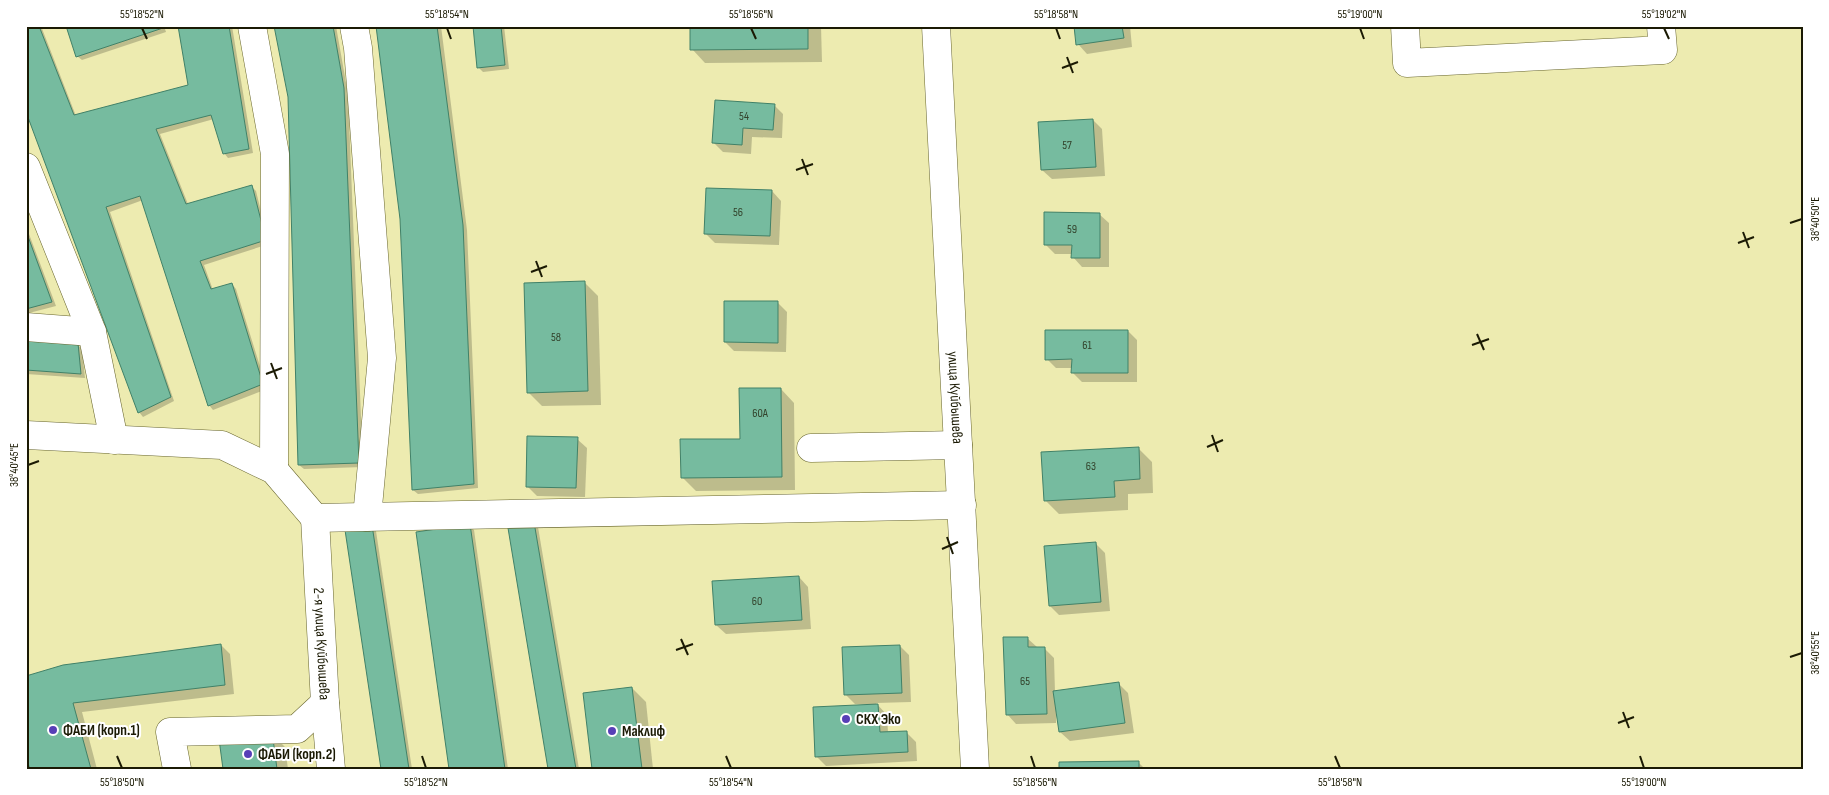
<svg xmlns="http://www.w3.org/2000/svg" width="1829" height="795" font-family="'Sofia Sans Condensed',sans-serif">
<rect width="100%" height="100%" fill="#edebb0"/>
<!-- shadow -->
<g fill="#0003">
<polygon points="26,26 41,26 76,116 190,86 180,26 232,26 253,153 228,158 224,153 214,119 160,134 188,204 251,186 256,191 269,244 204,265 213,290 232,284 236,289 267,389 213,410 209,405 143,200 110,212 174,401 143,417 139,412"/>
<polygon points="67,26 164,26 166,32 82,60 77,56"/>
<polygon points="275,26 336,26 348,94 363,467 304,469 299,465 289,97"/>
<polygon points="378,26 441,26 467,230 478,488 418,494 413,490 402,218"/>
<polygon points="474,26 504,26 509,69 483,72 478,67"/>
<polygon points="691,26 821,26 822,62 705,63 692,49"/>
<polygon points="1075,26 1130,26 1132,47 1087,54 1078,44"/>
<polygon points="1511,26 1636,26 1636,27 1512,27"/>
<polygon points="774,105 783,114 782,138 752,137 751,154 723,152 714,143"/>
<polygon points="1093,120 1102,129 1105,176 1052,179 1042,170"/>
<polygon points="772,191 781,201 779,245 715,243 705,233"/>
<polygon points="1099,214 1109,223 1109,267 1082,267 1073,257 1073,254 1055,254 1045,244"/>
<polygon points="26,226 56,306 29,313 26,312"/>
<polygon points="584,282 598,296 601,405 542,406 528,392"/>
<polygon points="778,303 787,312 786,352 734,351 725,342"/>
<polygon points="1128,331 1137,340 1137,382 1082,382 1073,373 1073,368 1056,368 1047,359"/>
<polygon points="26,340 77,344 82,349 85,378 26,374"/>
<polygon points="781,389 794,403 795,490 696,491 682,477 741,440"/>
<polygon points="577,439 587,448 585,497 537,496 527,486"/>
<polygon points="1138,448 1152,462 1153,493 1128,494 1128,510 1059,514 1045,500"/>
<polygon points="534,523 538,527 579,769 549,769"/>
<polygon points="469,526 474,530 508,769 451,769"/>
<polygon points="372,527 376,531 412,769 382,769"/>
<polygon points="1096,544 1105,553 1110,611 1059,615 1050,606"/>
<polygon points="799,577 808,587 811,629 726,634 716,625"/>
<polygon points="1027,638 1037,647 1044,648 1054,658 1055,692 1119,684 1128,693 1134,733 1070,741 1060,732 1057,711 1056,712 1056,723 1016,724 1007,714"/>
<polygon points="221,645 230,654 234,694 82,712 97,769 31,769 26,677"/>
<polygon points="900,646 909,655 911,702 876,703 887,715 888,733 906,732 916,742 917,761 826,766 816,756 866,706 866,704 855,704 846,695"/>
<polygon points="632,688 646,702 653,769 593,769"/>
<polygon points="271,733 285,747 288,769 225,769"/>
<polygon points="1139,763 1145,769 1061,769"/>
</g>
<!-- building -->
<g fill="#76bb9f" stroke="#418168">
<polygon points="26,26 39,26 74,115 188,85 178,26 229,26 249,149 223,154 211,115 156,129 186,204 252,185 266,240 200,261 211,289 232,283 263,384 208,406 140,196 106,207 171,397 138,413 26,112"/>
<polygon points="66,26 162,26 163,28 76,57"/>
<polygon points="274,26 333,26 344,88 359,463 298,465 288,97"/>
<polygon points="376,26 437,26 463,225 474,484 412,490 400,219"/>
<polygon points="473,26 501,26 505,65 477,68"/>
<polygon points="690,26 808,26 808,49 690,50"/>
<polygon points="1074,26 1122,26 1124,38 1076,45"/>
<polygon points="715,100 775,104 773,130 743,128 742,145 712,143"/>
<polygon points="1093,119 1096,167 1041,170 1038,122"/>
<polygon points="706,188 772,190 770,236 704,234"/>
<polygon points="1044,212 1100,213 1100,258 1071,258 1072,245 1044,245"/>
<polygon points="26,231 52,302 26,309"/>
<polygon points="585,281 588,391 527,393 524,283"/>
<polygon points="724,301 778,301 778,343 724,342"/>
<polygon points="1045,330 1128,330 1128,373 1071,373 1072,359 1045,360"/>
<polygon points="26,339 78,343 81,374 26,370"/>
<polygon points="739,388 781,388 782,477 681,478 680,439 740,439"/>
<polygon points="527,436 578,437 576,488 526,487"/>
<polygon points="1139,447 1140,479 1114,481 1115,497 1044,501 1041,452"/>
<polygon points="507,522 534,522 576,769 548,769"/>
<polygon points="470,524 505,769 449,769 416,532"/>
<polygon points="372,525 409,769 381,769 345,530"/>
<polygon points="1096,542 1101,602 1049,606 1044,546"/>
<polygon points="799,576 802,620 715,625 712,581"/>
<polygon points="1003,637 1028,637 1028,647 1045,647 1047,714 1006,715"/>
<polygon points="221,644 225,685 73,703 91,769 30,769 26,758 26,676 63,665"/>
<polygon points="900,645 902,693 844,695 842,647"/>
<polygon points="1119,682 1125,723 1059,732 1053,691"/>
<polygon points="632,687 642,769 592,769 583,693"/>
<polygon points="878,704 880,732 907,731 908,752 815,757 813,707"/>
<polygon points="272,731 277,769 223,769 219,739"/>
<polygon points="1139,761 1139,769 1059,769 1059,762"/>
</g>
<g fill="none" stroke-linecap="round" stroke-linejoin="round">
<defs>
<g id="minor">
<polyline points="252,26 275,154 274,470"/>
<polyline points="354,26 358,48 382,358 367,517"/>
<path id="s1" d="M936 26 975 769"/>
<polyline points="1405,26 1407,63 1663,50 1661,26"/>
<polyline points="26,167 92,332 114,440"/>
<polyline points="26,327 92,332"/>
<polyline points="26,435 222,445 274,470 315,518"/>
<polyline points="811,448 958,445"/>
<polyline points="315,518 962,505"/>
<path id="s2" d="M315 518 325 703 331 769"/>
<polyline points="177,769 170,732 297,729 325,703"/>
</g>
</defs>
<!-- minor casing -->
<use href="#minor" stroke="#68662e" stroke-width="29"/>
<!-- minor -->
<use href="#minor" stroke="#fff" stroke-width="28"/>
</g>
<!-- ticks -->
<path fill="none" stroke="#1b1a04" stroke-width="2" d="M142 28 147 39M447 28 451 39M751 28 756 39M1056 28 1060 39M1360 28 1364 39M1664 28 1669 39M1067 57 1073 73M1062 68 1078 62M802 159 808 175M796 170 813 164M1790 223 1802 219M1743 232 1749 248M1738 243 1754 237M536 261 542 277M531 272 547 266M1477 334 1484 350M1472 345 1489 339M271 363 277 379M266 374 282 368M1212 435 1218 452M1207 447 1223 440M28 465 39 461M947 537 953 554M942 549 958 542M681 639 688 655M676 650 693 644M1790 657 1802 653M1623 712 1629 728M1618 723 1634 717M117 756 122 768M422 756 426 768M726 756 731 768M1031 756 1035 768M1335 756 1340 768M1640 756 1644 768"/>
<!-- markers -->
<g fill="#573fb7" stroke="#fff" stroke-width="2">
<circle cx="846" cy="719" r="5"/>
<circle cx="53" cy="730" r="5"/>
<circle cx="612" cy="731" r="5"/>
<circle cx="248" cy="754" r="5"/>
</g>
<g text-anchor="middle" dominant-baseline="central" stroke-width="4" stroke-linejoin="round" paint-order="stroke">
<!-- number labels -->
<g font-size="12" fill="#32422b">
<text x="744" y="116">54</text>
<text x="1067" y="145">57</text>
<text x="738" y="212">56</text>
<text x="1072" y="229">59</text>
<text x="556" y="337">58</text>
<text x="1087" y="345">61</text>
<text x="760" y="413">60А</text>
<text x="1091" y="466">63</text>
<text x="757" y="601">60</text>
<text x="1025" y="681">65</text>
</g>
<!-- street labels -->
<g font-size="15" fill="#1b1a04" stroke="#fff">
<text stroke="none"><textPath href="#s1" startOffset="372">улица Куйбышева</textPath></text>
<text stroke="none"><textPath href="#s2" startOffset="126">2-я улица Куйбышева</textPath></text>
</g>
<!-- poi labels -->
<g font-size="15" font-weight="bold" fill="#1b1a04" stroke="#fff" text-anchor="start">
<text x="856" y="719">СКХ Эко</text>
<text x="63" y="730">ФАБИ (корп.1)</text>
<text x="622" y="731">Маклиф</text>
<text x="258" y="754">ФАБИ (корп.2)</text>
</g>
</g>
<!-- border -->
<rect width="1829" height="795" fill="none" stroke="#ffffff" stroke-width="55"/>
<rect x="28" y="28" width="1774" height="740" fill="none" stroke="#1b1a04" stroke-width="2"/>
<g font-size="12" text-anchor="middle" fill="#1b1a04">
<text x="142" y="18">55°18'52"N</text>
<text x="447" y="18">55°18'54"N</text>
<text x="751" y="18">55°18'56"N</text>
<text x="1056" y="18">55°18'58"N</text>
<text x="1360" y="18">55°19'00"N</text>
<text x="1664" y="18">55°19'02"N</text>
<text transform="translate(1815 219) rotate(-90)" y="4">38°40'50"E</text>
<text transform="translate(14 465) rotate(-90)" y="4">38°40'45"E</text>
<text transform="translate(1815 653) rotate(-90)" y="4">38°40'55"E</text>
<text x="122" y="786">55°18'50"N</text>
<text x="426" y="786">55°18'52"N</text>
<text x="731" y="786">55°18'54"N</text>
<text x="1035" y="786">55°18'56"N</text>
<text x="1340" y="786">55°18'58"N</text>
<text x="1644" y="786">55°19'00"N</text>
</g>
</svg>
